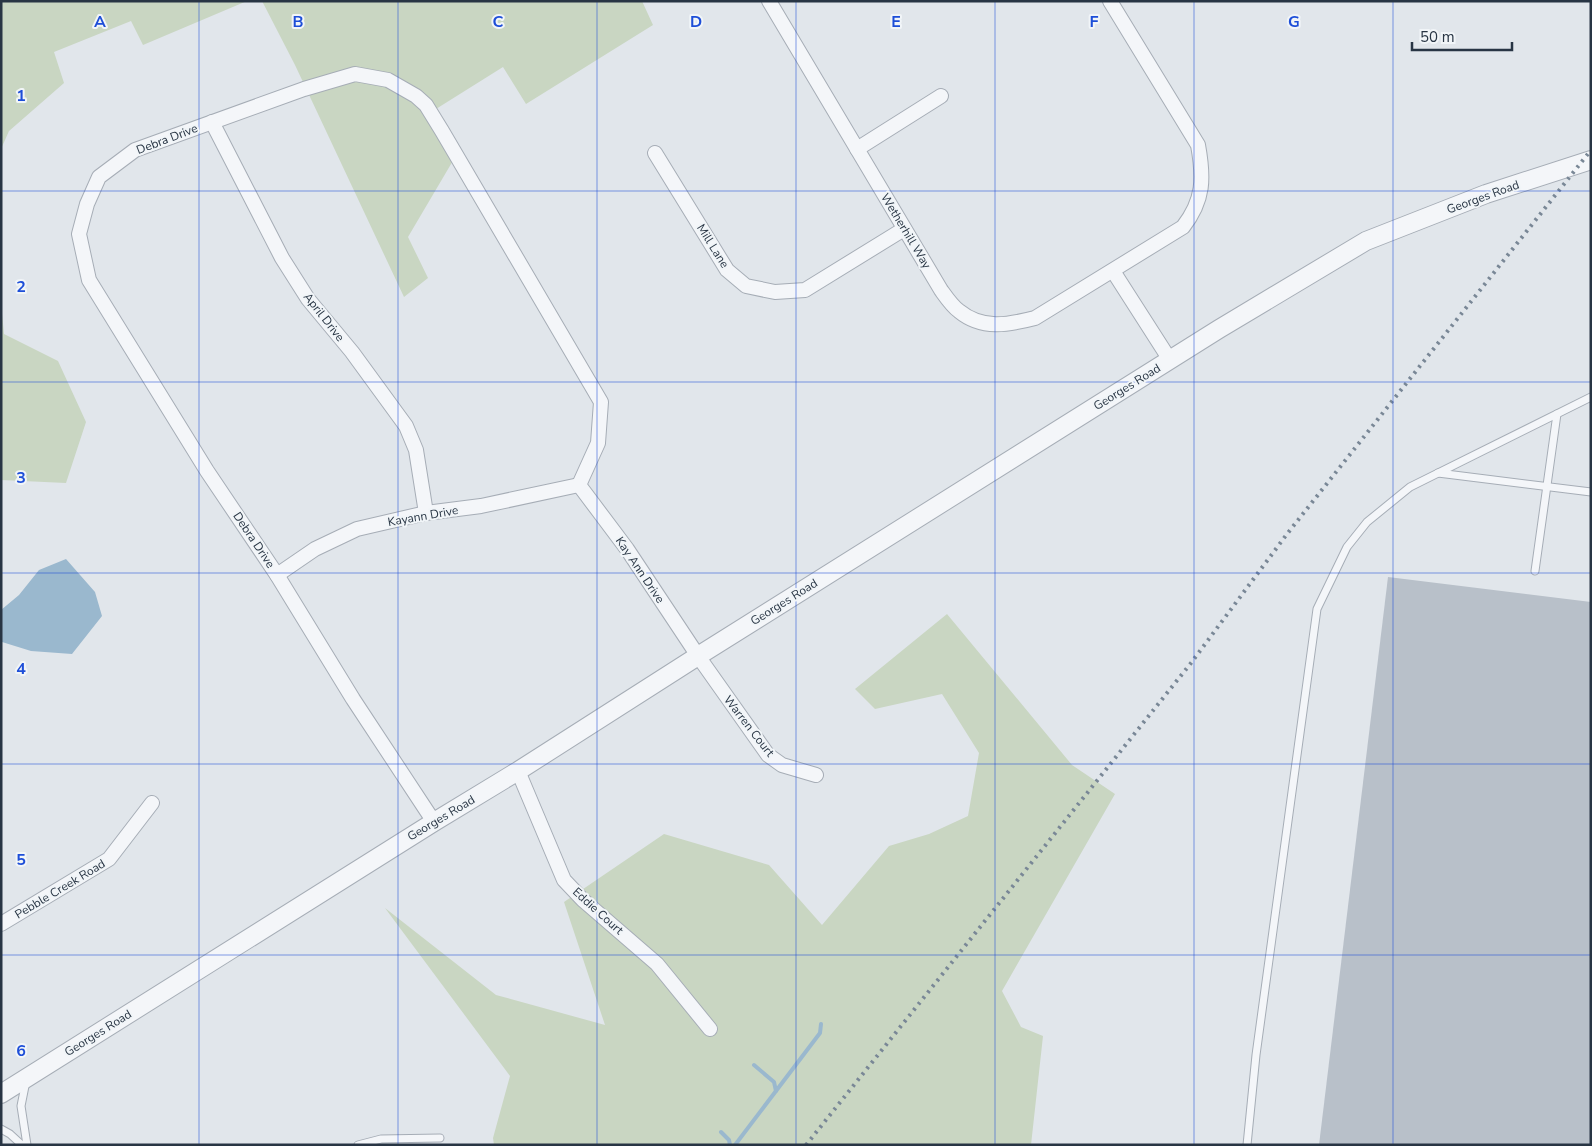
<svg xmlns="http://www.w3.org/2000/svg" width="1592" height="1146" font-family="'Nunito Sans',sans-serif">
<rect width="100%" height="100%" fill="#e1e6eb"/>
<!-- green -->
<g fill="#c9d6c2">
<polygon points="1,1 247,1 143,45 131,21 54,52 64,83 9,131 1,149"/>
<polygon points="262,1 642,1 653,25 526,104 503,67 428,114 454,159 408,237 428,278 404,297 295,65"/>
<polygon points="1,303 4,334 58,361 86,422 66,483 1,480"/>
<polygon points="947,614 1072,765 1115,794 1002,991 1021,1027 1043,1036 1031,1145 494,1145 493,1138 510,1076 385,908 496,995 605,1025 564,902 664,834 769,865 822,925 889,846 929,834 968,816 979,753 942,694 875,709 855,689"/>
</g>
<!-- water -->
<polygon fill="#9ab8ce" points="66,559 95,592 102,616 72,654 31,651 2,642 1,610 19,595 39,570"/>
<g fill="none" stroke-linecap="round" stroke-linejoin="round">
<!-- stream -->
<g stroke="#9ab8ce" stroke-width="4">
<polyline points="754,1065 774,1082 776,1091"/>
<polyline points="721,1132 729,1140 730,1145"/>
<polyline points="735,1145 820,1033 821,1024"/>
</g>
</g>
<!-- building -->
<polygon fill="#b8c0c9" points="1388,577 1591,602 1591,1145 1319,1145"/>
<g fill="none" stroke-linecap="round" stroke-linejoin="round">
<defs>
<g id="service">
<polyline points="1438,473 1591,492"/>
<polyline points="1535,571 1557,414"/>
<polyline points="26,1081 21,1106 27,1145"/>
<polyline points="1,1129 10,1134 22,1145"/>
<polyline points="358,1145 381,1139 440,1138"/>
<polyline points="1247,1145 1256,1055 1317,609 1347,547 1367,522 1410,487 1591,397"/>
</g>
<g id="minor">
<path d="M769 1 941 290C946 297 952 306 959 311 982 330 1008 325 1035 318L1183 227C1204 200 1204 178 1198 145L1110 1"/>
<polyline points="212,122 282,258 308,299 352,352 406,426 416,450 426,513"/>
<polyline points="857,149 941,96"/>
<polyline points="655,153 727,270 746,286 775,292 805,290 904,229"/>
<polyline points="1113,271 1170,360"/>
<polyline points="579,485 627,549 698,656 768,755 782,765 816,775"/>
<polyline points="277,575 315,549 357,529 426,513 481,506 579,485"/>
<polyline points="518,771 564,880 583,900 657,964 710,1029"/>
<polyline points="434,822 353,699 277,575 207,471 89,280 79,234 87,204 99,177 135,150 304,89 355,74 388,80 416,96 426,105 442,131 601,402 598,443 579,485"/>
<polyline points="1,924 109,859 152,803"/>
</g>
<polyline id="tertiary" points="1,1094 434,822 518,771 698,656 1219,329 1366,241 1486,194 1591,160"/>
</defs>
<!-- service casing -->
<use href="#service" stroke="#a6adb6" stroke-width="9"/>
<!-- minor casing -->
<use href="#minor" stroke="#a6adb6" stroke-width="16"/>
<!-- tertiary casing -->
<use href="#tertiary" stroke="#a6adb6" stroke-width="20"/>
<!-- service -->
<use href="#service" stroke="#f4f6f9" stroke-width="7"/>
<!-- minor -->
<use href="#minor" stroke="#f4f6f9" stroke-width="14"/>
<!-- tertiary -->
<use href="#tertiary" stroke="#f4f6f9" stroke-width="18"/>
<!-- rail -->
<polyline stroke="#798796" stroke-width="4" stroke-dasharray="2.5 5" stroke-linecap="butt" points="806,1145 1191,663 1287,534 1591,150"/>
</g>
<!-- grid -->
<path fill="none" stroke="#1d4ed8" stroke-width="1" stroke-opacity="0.55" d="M199 1V1145M398 1V1145M597 1V1145M796 1V1145M995 1V1145M1194 1V1145M1393 1V1145M1 191H1591M1 382H1591M1 573H1591M1 764H1591M1 955H1591"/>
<g text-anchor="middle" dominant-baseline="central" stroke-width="4" stroke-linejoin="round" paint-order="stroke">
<!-- street labels -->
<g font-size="12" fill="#283544" stroke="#f1f5f8">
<text transform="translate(167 139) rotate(-21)">Debra Drive</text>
<text transform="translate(1483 197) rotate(-20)">Georges Road</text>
<text transform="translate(906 231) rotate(59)">Wetherhill Way</text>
<text transform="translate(713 246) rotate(58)">Mill Lane</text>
<text transform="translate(324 317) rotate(52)">April Drive</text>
<text transform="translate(1127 387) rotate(-32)">Georges Road</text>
<text transform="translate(423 516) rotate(-10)">Kayann Drive</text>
<text transform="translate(254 540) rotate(56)">Debra Drive</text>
<text transform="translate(640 570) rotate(56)">Kay Ann Drive</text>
<text transform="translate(784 602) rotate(-32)">Georges Road</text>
<text transform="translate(749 726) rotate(52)">Warren Court</text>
<text transform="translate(441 818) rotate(-31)">Georges Road</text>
<text transform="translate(60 889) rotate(-31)">Pebble Creek Road</text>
<text transform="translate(598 911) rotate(42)">Eddie Court</text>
<text transform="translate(98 1033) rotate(-32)">Georges Road</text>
</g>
</g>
<g font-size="16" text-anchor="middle" font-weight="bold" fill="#1d4ed8" stroke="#f1f5f8" stroke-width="4" stroke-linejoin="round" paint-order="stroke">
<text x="100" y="27">A</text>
<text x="298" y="27">B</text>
<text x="498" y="27">C</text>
<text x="696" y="27">D</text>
<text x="896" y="27">E</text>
<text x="1094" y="27">F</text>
<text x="1294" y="27">G</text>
<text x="21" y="101">1</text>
<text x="21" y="292">2</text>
<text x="21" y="483">3</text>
<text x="21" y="674">4</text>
<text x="21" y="865">5</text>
<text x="21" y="1056">6</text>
</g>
<!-- border -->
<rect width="1592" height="1146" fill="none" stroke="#283544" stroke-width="5"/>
<!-- scale -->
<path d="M1412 42v8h100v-8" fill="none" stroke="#283544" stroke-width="2.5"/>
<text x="1420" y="42" font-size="15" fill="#283544" stroke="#f1f5f8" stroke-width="4" paint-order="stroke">50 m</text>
</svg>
